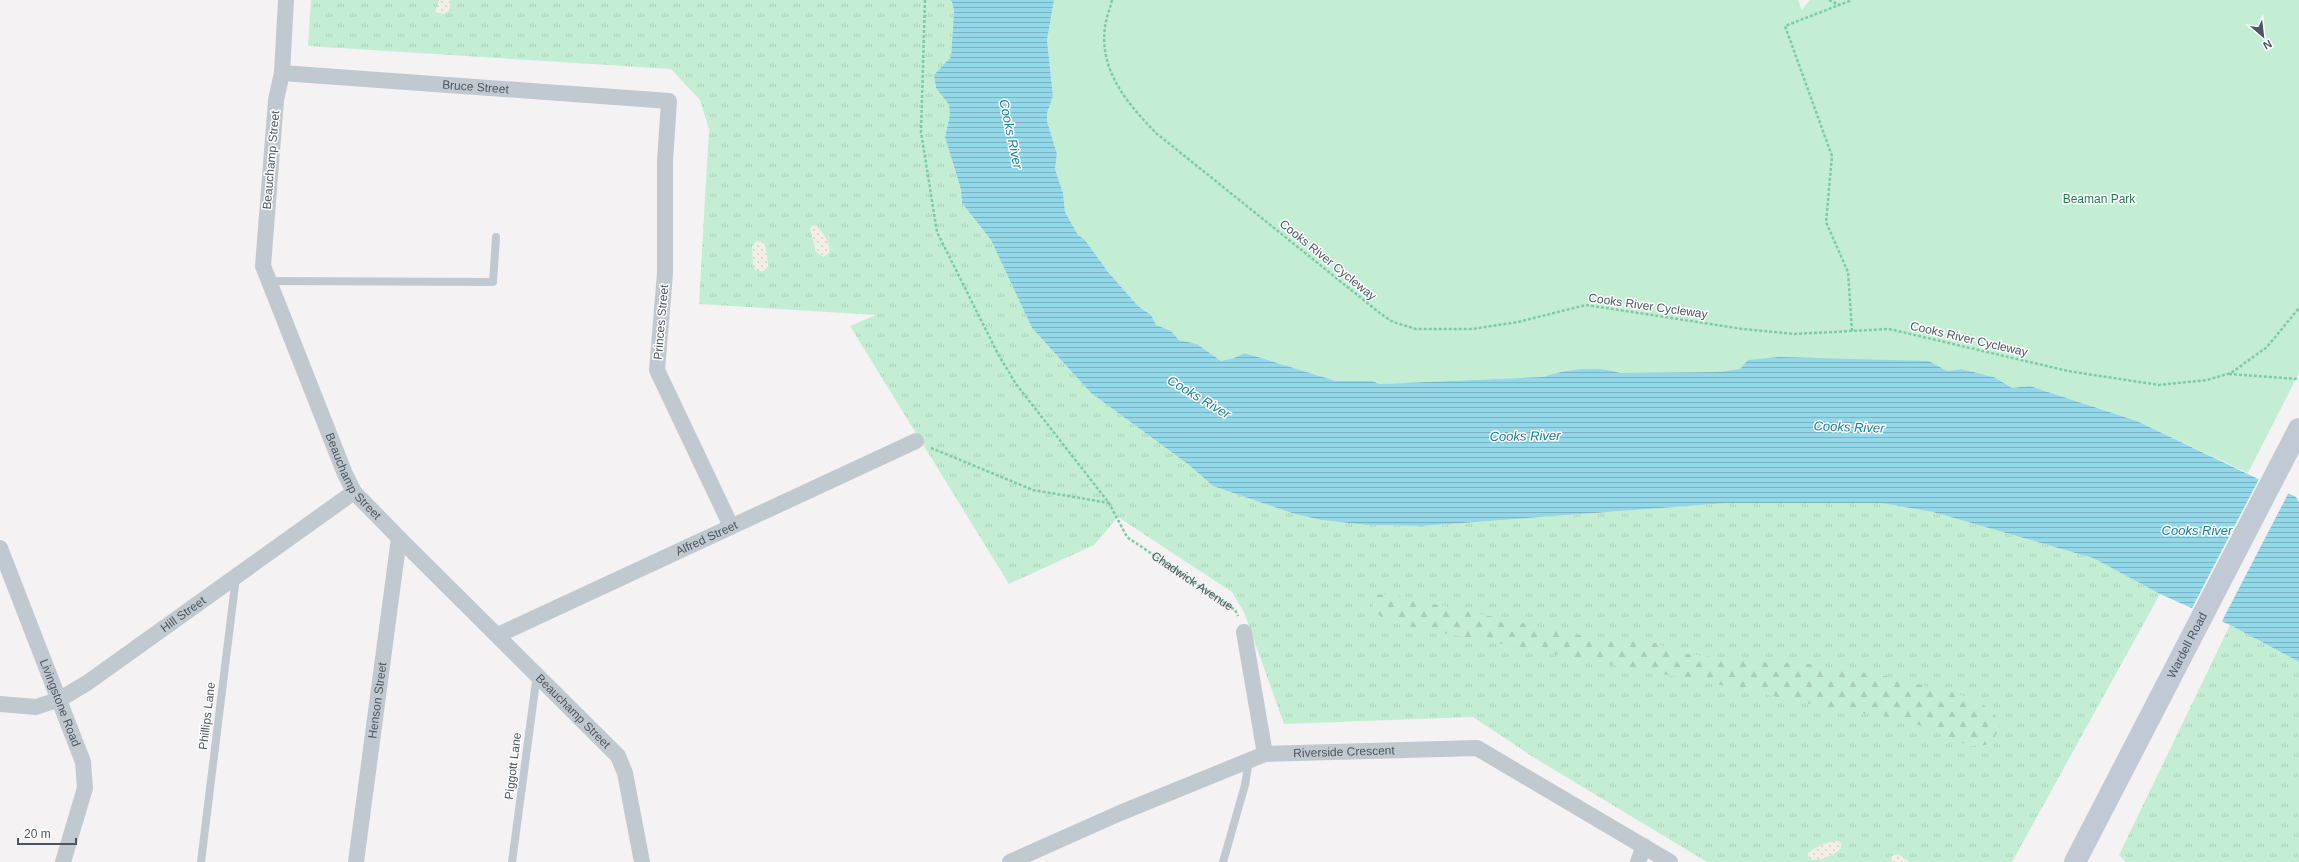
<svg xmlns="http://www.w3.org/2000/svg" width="2299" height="862" font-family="Arial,sans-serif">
<defs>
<pattern id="grass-tufts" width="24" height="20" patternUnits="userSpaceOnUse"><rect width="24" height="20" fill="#c4eed4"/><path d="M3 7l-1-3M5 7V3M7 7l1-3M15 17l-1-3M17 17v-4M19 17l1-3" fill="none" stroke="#aaceb8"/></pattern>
<pattern id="forest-firs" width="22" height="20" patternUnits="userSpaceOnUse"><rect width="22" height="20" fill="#c4eed4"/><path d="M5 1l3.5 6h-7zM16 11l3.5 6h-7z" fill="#aaceb8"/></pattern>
<pattern id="sand-dots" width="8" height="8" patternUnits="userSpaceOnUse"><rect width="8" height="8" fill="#f4efe4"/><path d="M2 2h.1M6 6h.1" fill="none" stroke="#d3cfc6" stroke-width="1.8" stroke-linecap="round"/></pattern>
<pattern id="water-rules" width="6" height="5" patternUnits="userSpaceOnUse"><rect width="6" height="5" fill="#93d8e9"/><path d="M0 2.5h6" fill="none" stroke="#7ab2c0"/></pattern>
</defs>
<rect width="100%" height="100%" fill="#f4f2f2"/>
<!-- grass -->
<g fill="url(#grass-tufts)">
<polygon points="311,0 950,0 952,2 954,12 951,58 934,75 936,88 949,105 950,114 945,137 961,191 962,203 991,240 1032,328 1091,393 1189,465 1213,486 1295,514 1321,520 1367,525 1422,526 1728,503 1881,503 1933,512 2093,558 2160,594 2012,862 1707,862 1533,757 1473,717 1284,724 1244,612 1232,592 1118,517 1094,545 1009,584 850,326 876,315 699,304 709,129 700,100 671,69 308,46"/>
<polygon points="2230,625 2299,662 2299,862 2126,862 2119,855"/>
</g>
<!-- forest -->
<g fill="url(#forest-firs)">
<path d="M1388 594 1588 637 1656 643 1680 653 1742 661 1803 663 1884 676 1951 692 1980 702 1996 716 2000 725 1994 739 1986 745 1970 746 1924 727 1895 718 1834 709 1741 689 1417 628C1398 623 1367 621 1374 595Z"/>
<polygon points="2294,791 2299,792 2299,808 2291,798 2291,793"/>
</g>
<!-- sand -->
<g fill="url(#sand-dots)">
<polygon points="439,0 450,0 450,10 444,14 435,12"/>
<path d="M813 225 817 226C823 235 831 241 829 253L823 257 816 252 810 229Z"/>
<path d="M761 241C768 246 767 258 768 266L764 271H757L753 266 752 247 755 242Z"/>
<path d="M1838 841 1841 843V848C1834 856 1818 862 1809 859L1808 853C1818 846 1825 842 1838 841Z"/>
<polygon points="1898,854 1909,862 1893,862 1890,857"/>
</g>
<!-- park -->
<path fill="#c4eed4" d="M1054 0H1798L1802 10 1810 0H2299V373L2248 473 2137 421 2030 386 2012 388 1994 377 1961 369 1947 371 1929 361 1721 372 1620 373C1599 365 1566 369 1544 377L1380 384 1372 381H1336L1245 353 1234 358 1221 361 1197 344 1179 340 1171 331 1156 325 1151 315 1138 306 1108 272 1085 240 1078 235 1065 212 1063 193 1055 169 1057 154 1047 121V113L1053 96 1047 40Z"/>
<!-- water -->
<path fill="url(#water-rules)" d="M950 0H1054L1047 40 1053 96 1047 113V121L1057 154 1055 169 1063 193 1065 212 1078 235 1085 240 1108 272 1138 306 1151 315 1156 325 1171 331 1179 340 1197 344 1221 361 1234 358 1245 353 1336 381H1372L1380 384 1543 377C1566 369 1599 365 1620 373L1720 372 1740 369 1748 360 1779 357 1929 361 1947 371 1961 369 1994 377 2012 388 2030 386 2137 421 2296 497 2299 502V662L2230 625 2160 594 2093 558 1933 512 1881 503H1728L1422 526 1367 525 1321 520 1295 514 1213 486 1189 465 1091 393 1032 328 991 240 962 203 961 190 945 137 950 115 949 105 936 88 934 75 951 57 954 12 952 2Z"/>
<!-- pier -->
<polygon fill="#f4f2f2" points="2260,477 2289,492 2221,623 2191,610"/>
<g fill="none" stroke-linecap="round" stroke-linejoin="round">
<!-- path -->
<g stroke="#7dcba3" stroke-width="2.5" stroke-dasharray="3 2" stroke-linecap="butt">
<path id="s1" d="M925 0 921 132 937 232 998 354 1016 384 1109 503 1127 537 1235 610 1238 616"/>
<path d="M1112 0C1110 9 1106 18 1105 27 1099 71 1128 104 1156 133L1381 314 1393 322 1416 329H1472L1518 322 1586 305 1743 329 1794 334 1889 329 2068 371 2159 385 2207 380 2231 373 2267 347 2299 308"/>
<polyline points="1829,0 1839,5"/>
<polyline points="1852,331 1848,272 1826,222 1832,156 1785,26 1852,0"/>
<polyline points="2229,374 2299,379"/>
<polyline points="931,448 1033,490 1109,503"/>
</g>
<!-- service -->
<g stroke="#c1c9d0" stroke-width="8">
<polyline points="268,281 493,282 496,237"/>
<polyline points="201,862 236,577"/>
<polyline points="512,862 537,674"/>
<polyline points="1223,862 1245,785 1249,760"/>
</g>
<!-- minor -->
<g stroke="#c1c9d0" stroke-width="16">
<path id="s2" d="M286 0 282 73 276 100 263 266 345 474 354 492 399 538 618 756 625 773 642 862"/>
<path id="s3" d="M282 73 669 101 665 161V273L657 370 731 526"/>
<path id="s4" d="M0 548 83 762 85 788 63 862"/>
<polyline points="1244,632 1265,754"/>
<path id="s5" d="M498 635 916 441"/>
<path id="s6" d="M0 704 36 707 60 699 87 683 354 492"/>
<path id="s7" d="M356 862 399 538"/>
<path id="s8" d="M1010 862 1120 813 1265 754 1477 748 1670 862"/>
<polyline points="1638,862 1644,846"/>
</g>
<!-- secondary -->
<path stroke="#c1cad4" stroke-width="22" id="s9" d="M2075 862 2299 429"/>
</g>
<g text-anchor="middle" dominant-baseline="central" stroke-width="3" stroke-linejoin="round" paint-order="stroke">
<!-- street labels -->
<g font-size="12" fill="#4a555f" stroke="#fff">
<text stroke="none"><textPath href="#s3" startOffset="194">Bruce Street</textPath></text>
<text transform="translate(271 160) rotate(-85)">Beauchamp Street</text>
<text transform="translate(1328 260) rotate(39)">Cooks River Cycleway</text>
<text transform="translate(1648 306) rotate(8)">Cooks River Cycleway</text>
<text transform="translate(661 322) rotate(-85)">Princes Street</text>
<text transform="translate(1969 339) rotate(13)">Cooks River Cycleway</text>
<text stroke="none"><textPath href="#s2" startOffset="497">Beauchamp Street</textPath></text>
<text stroke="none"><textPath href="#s5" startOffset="230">Alfred Street</textPath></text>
<text stroke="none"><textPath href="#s1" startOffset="673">Chadwick Avenue</textPath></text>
<text stroke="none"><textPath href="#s6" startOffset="211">Hill Street</textPath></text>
<text stroke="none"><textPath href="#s9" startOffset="244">Wardell Road</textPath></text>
<text stroke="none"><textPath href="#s7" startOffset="163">Henson Street</textPath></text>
<text stroke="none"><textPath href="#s4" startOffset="166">Livingstone Road</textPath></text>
<text stroke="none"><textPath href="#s2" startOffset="821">Beauchamp Street</textPath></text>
<text transform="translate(207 716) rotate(-83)">Phillips Lane</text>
<text stroke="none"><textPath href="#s8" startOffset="356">Riverside Crescent</textPath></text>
<text transform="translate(513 766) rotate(-83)">Piggott Lane</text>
</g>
<!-- park labels -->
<g font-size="12" fill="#1d7e4c" stroke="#fff">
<text x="2099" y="199">Beaman Park</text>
</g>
<!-- water labels -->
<g font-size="13" font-style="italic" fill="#147f99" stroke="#fff">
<text transform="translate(1011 134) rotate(78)">Cooks River</text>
<text transform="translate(1199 397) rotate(31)">Cooks River</text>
<text transform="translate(1849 427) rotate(2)">Cooks River</text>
<text transform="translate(1525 436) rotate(-1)">Cooks River</text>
<text x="2197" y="530">Cooks River</text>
</g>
</g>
<!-- north arrow -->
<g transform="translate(2263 36) rotate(152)" stroke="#ffffff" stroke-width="3" paint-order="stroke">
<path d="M0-3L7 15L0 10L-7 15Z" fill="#4a555f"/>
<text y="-6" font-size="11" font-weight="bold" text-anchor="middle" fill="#4a555f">N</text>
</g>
<!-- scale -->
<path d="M18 838v6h58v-6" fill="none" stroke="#4a555f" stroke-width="2"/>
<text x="24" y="838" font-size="12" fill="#4a555f" stroke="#ffffff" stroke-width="3" paint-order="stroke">20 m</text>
</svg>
